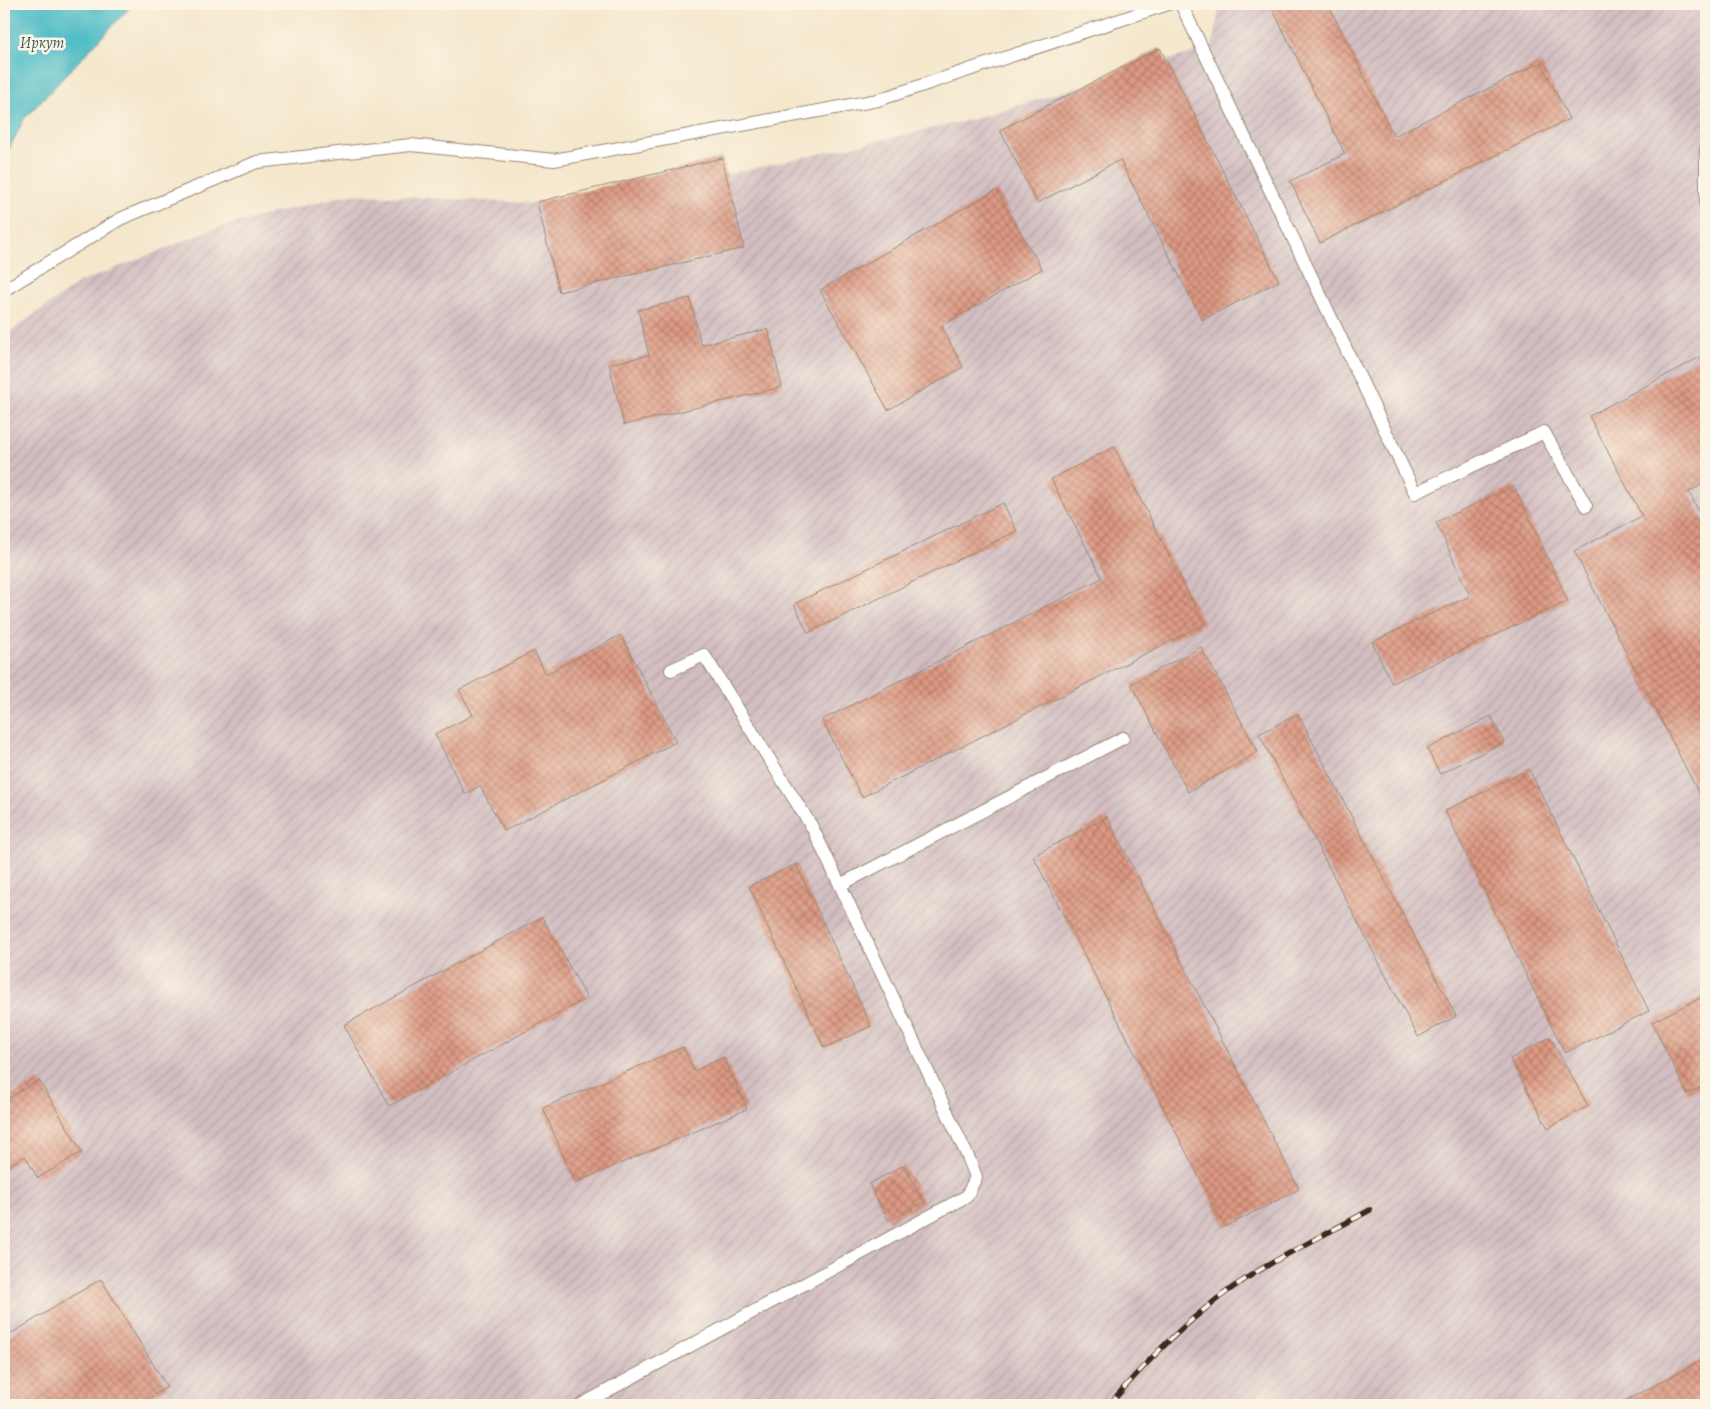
<svg xmlns="http://www.w3.org/2000/svg" width="1710" height="1409" font-family="Alegreya,serif">
<defs>
<pattern id="industrial-furrows" width="10" height="10" patternUnits="userSpaceOnUse" patternTransform="scale(1.25)"><rect width="10" height="10" fill="#d2bec1"/><path d="M-1 1l2-2M0 10L10 0M9 11l2-2" fill="none" stroke="#b5a3a5"/></pattern>
<pattern id="building-cross-hatch" width="8" height="8" patternUnits="userSpaceOnUse" patternTransform="scale(1.25)"><rect width="8" height="8" fill="#dd9983"/><path d="M0 0l8 8M0 8l8-8" fill="none" stroke="#b47d6b"/></pattern>
</defs>
<rect width="100%" height="100%" fill="#fcf5e5"/>
<filter id="ink" filterUnits="userSpaceOnUse"><feTurbulence type="fractalNoise" baseFrequency=".02" numOctaves="2"/><feDisplacementMap in="SourceGraphic" scale="10" xChannelSelector="R" yChannelSelector="G"/><feConvolveMatrix kernelMatrix="1 2 1 2 8 2 1 2 1" color-interpolation-filters="sRGB"/></filter>
<filter id="wash" filterUnits="userSpaceOnUse"><feTurbulence type="fractalNoise" baseFrequency=".0096" numOctaves="4" result="noise"/><feDisplacementMap in="SourceGraphic" scale="20" xChannelSelector="R" yChannelSelector="G"/><feGaussianBlur stdDeviation="1.12" result="paint"/><feColorMatrix in="noise" values="0 0 0 0 0 0 0 0 0 0 0 0 0 0 0 0 0 1.4 0 .05"/><feComposite in="paint" operator="in"/></filter>
<g filter="url(#wash)">
<rect width="100%" height="100%" fill="#f4e7cc"/>
<!-- industrial -->
<polygon fill="url(#industrial-furrows)" points="1220,4 1706,4 1706,1405 4,1405 4,336 79,283 216,228 349,194 587,206 970,120 1212,47"/>
<!-- water -->
<polygon fill="#4ebcc6" stroke="#447372" points="4,4 133,4 24,119 4,159"/>
<g id="blocks">
<!-- building -->
<g fill="url(#building-cross-hatch)">
<polygon points="1270,4 1328,4 1394,136 1541,62 1569,119 1320,243 1290,181 1345,154"/>
<polygon points="1160,48 1279,281 1202,320 1120,160 1037,203 1000,130"/>
<polygon points="722,158 744,248 559,292 537,202"/>
<polygon points="996,190 1042,269 941,326 963,367 888,410 820,290"/>
<polygon points="690,298 701,345 768,329 782,387 624,425 609,364 649,355 638,310"/>
<polygon points="1706,354 1706,482 1689,492 1706,526 1706,807 1574,551 1642,516 1589,416"/>
<polygon points="1114,447 1204,624 862,797 822,720 1102,578 1051,479"/>
<polygon points="1514,486 1568,601 1392,683 1372,642 1470,596 1436,522"/>
<polygon points="1003,503 1017,531 808,633 794,604"/>
<polygon points="621,635 676,742 504,831 480,786 465,794 435,734 473,715 459,690 534,651 546,674"/>
<polygon points="1201,647 1258,752 1188,792 1131,684"/>
<polygon points="1298,714 1456,1016 1418,1037 1259,734"/>
<polygon points="1491,716 1504,742 1440,774 1427,749"/>
<polygon points="1529,769 1649,1011 1565,1053 1445,811"/>
<polygon points="1107,817 1299,1189 1225,1227 1033,856"/>
<polygon points="796,864 871,1026 824,1048 749,886"/>
<polygon points="542,917 587,998 389,1106 344,1025"/>
<polygon points="1706,995 1706,1085 1687,1094 1652,1022"/>
<polygon points="1550,1037 1588,1106 1548,1128 1510,1059"/>
<polygon points="683,1047 694,1071 724,1057 747,1109 575,1183 543,1108"/>
<polygon points="39,1080 82,1152 38,1178 25,1156 4,1169 4,1101"/>
<polygon points="904,1165 924,1202 889,1221 869,1184"/>
<polygon points="101,1279 167,1387 137,1405 4,1405 4,1338"/>
<polygon points="1706,1358 1706,1405 1617,1405"/>
</g>
</g>
</g>
<g filter="url(#ink)">
<use href="#blocks" fill-opacity="0" stroke="#988875" stroke-width="1"/>
<g fill="none" stroke-linecap="round" stroke-linejoin="round">
<defs>
<g id="lane">
<polyline points="1181,4 1415,493 1544,432 1586,506"/>
<polyline points="1706,148 1706,208"/>
<polyline points="4,290 120,219 257,162 411,145 554,160 878,100 1168,4"/>
<polyline points="671,670 704,655 812,827 840,885"/>
<polyline points="581,1405 967,1196 976,1177 969,1159 840,885 1123,738"/>
</g>
</defs>
<!-- lane casing -->
<use href="#lane" stroke="#988875" stroke-width="14"/>
<!-- lane -->
<use href="#lane" stroke="#fff" stroke-width="12"/>
<defs>
<path id="rail" d="M1109 1405C1139 1370 1170 1337 1206 1308 1253 1268 1316 1240 1370 1210"/>
</defs>
<!-- rail casing -->
<use href="#rail" stroke="#3b2a1e" stroke-width="5.5"/>
<!-- rail -->
<use href="#rail" stroke="#fcf5e5" stroke-width="4" stroke-dasharray="11" stroke-linecap="butt"/>
</g>
</g>
<g text-anchor="middle" dominant-baseline="central" stroke-width="5" stroke-linejoin="round" paint-order="stroke">
<!-- water labels -->
<g font-size="16" font-style="italic" fill="#425d59" stroke="#fcf5e5">
<text x="42" y="43">Иркут</text>
</g>
</g>
<!-- margin -->
<rect width="1710" height="1409" fill="none" stroke="#fcf5e5" stroke-width="20"/>
</svg>
